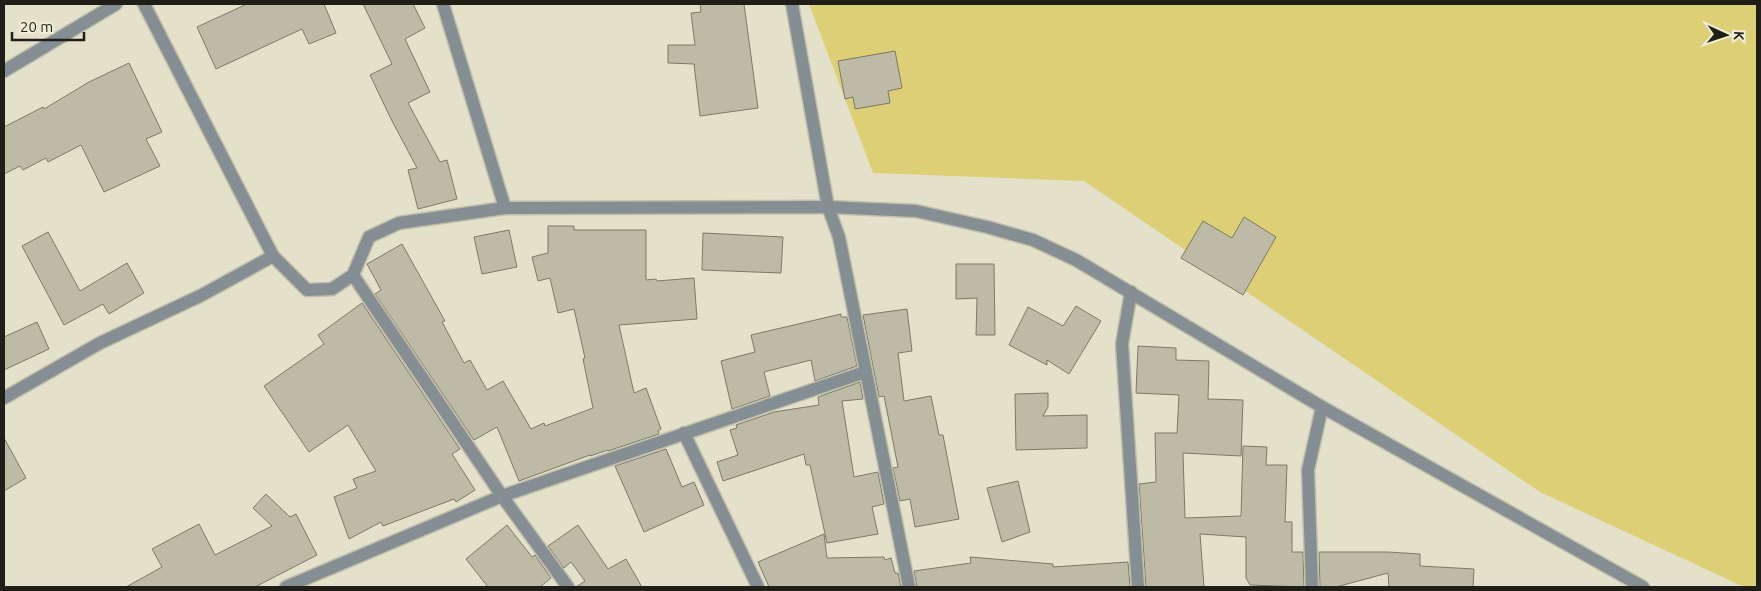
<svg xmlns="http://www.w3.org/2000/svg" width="1761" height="591" font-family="Ubuntu,sans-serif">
<rect width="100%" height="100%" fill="#e4e1cb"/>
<!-- green -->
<polygon fill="#ddcf76" points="809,4 1757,4 1757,587 1744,587 1540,492 1084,181 873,173"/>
<!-- building -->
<g fill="#bdbaa5" stroke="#7c7965">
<polygon points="247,4 324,4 336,33 309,44 302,29 216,69 197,27"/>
<polygon points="363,4 413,4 425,28 405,39 430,92 408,103 440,162 447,160 457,199 418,209 408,170 417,168 391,119 370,75 392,64"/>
<polygon points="700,4 744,4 758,108 700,116 694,64 668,63 668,45 695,45 691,13 701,12"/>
<polygon points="895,51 902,88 888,91 890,103 855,109 853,97 845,99 838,61"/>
<polygon points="129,63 162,132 146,139 160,166 104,192 81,145 48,162 46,158 23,170 20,166 4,174 4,127 43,107 44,109 89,82"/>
<polygon points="1244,217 1276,237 1243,295 1181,258 1203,221 1232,238"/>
<polygon points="548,226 574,226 574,230 646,230 646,280 656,279 657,281 694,278 697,319 619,325 634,393 646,388 661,429 658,431 659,434 608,451 608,450 590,456 590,455 519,481 497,427 474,440 375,294 381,290 367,264 402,244 445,321 442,322 464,363 470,360 487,390 503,381 531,429 544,423 545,426 593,408 583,359 585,358 574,309 558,313 550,278 538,281 532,257 548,253"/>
<polygon points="509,230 517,267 482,274 474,237"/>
<polygon points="48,232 80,291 127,263 144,293 109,314 103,304 64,325 22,246"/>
<polygon points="703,233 783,237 781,273 702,270"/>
<polygon points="956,264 994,264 995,335 976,335 977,298 956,299"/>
<polygon points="362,303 460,449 452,454 475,490 456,502 454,499 383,526 381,522 349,539 334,497 357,488 353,479 376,471 348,425 309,452 264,386 324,344 318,335"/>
<polygon points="1076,306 1101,321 1069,374 1047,360 1047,365 1009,345 1028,307 1063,326"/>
<polygon points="907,309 912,351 898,353 904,401 931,396 939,435 943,435 959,519 915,527 910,499 900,501 893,468 898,467 884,396 879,397 863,315"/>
<polygon points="841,314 841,317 847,317 857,366 815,381 811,360 764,372 770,396 732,409 721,361 755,352 751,335"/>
<polygon points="37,322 49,349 4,370 4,337"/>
<polygon points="1138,346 1176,348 1176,360 1209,361 1208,399 1243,400 1241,456 1183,453 1185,518 1241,516 1243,446 1267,447 1266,465 1287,465 1285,522 1292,522 1292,552 1303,552 1304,587 1250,585 1246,578 1246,537 1200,534 1204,587 1146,587 1139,484 1156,482 1155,433 1177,433 1179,395 1136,393"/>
<polygon points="860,382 863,399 842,401 854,477 878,472 884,504 872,507 878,534 827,543 810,465 806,465 804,454 723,481 717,462 738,455 730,430 737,428 736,425 774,412 819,405 818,397"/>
<polygon points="1048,393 1048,407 1043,416 1087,415 1087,448 1016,450 1015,394"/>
<polygon points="4,438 26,478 4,491"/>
<polygon points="666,449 682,487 694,482 704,505 644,532 615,466"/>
<polygon points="1018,481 1030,532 1002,542 987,488"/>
<polygon points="266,494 290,517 296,514 317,555 255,587 126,587 162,567 152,549 199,524 215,555 272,526 253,508"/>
<polygon points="507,525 532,557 535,555 551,578 540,587 488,587 466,559"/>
<polygon points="578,525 608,569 626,559 642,587 576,587 585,581 571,562 564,568 548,546"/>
<polygon points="824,534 827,558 884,557 885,560 891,558 895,573 898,573 901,587 769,587 758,562"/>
<polygon points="1319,552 1388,552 1420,554 1420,566 1474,569 1473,587 1389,587 1388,573 1336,587 1320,587"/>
<polygon points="970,557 1053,564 1053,567 1128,562 1130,587 917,587 914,571 971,563"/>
</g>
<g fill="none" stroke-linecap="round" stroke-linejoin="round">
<defs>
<g id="minor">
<polyline points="144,4 273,256"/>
<polyline points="443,4 505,208"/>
<polyline points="353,275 502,496 568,587"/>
<polyline points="1131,292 1122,344 1138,587"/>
<polyline points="4,398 100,343 202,295 273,256 307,290 332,289 353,275 369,237 399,223 505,208 828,207 839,237 909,587"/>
<polyline points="684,433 758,587"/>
<polyline points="286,587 502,496 865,372"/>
<polyline points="1312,587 1308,470 1322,407"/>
</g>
<g id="tertiary">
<polyline points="792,4 828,207 916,211 987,227 1033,240 1076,260 1322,407 1643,587"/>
<polyline points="4,71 116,4"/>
</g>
</defs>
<!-- minor casing -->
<use href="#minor" stroke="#c1beab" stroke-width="15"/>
<!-- tertiary casing -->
<use href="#tertiary" stroke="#c1beab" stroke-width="15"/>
<!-- minor -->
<use href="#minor" stroke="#858e93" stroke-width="12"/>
<!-- tertiary -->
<use href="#tertiary" stroke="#858e93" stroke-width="12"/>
</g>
<!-- border -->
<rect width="1761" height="591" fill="none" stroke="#201f17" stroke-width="10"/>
<!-- north arrow -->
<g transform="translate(1726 35) rotate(93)" stroke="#f1eed8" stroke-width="4" paint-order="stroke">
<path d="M0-4L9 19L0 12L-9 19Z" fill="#201f17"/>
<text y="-8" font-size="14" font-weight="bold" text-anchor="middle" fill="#201f17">K</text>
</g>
<!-- scale -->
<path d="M12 32v8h72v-8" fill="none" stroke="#201f17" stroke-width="2.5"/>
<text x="20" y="32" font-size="15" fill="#201f17" stroke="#f1eed8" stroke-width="4" paint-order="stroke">20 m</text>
</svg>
